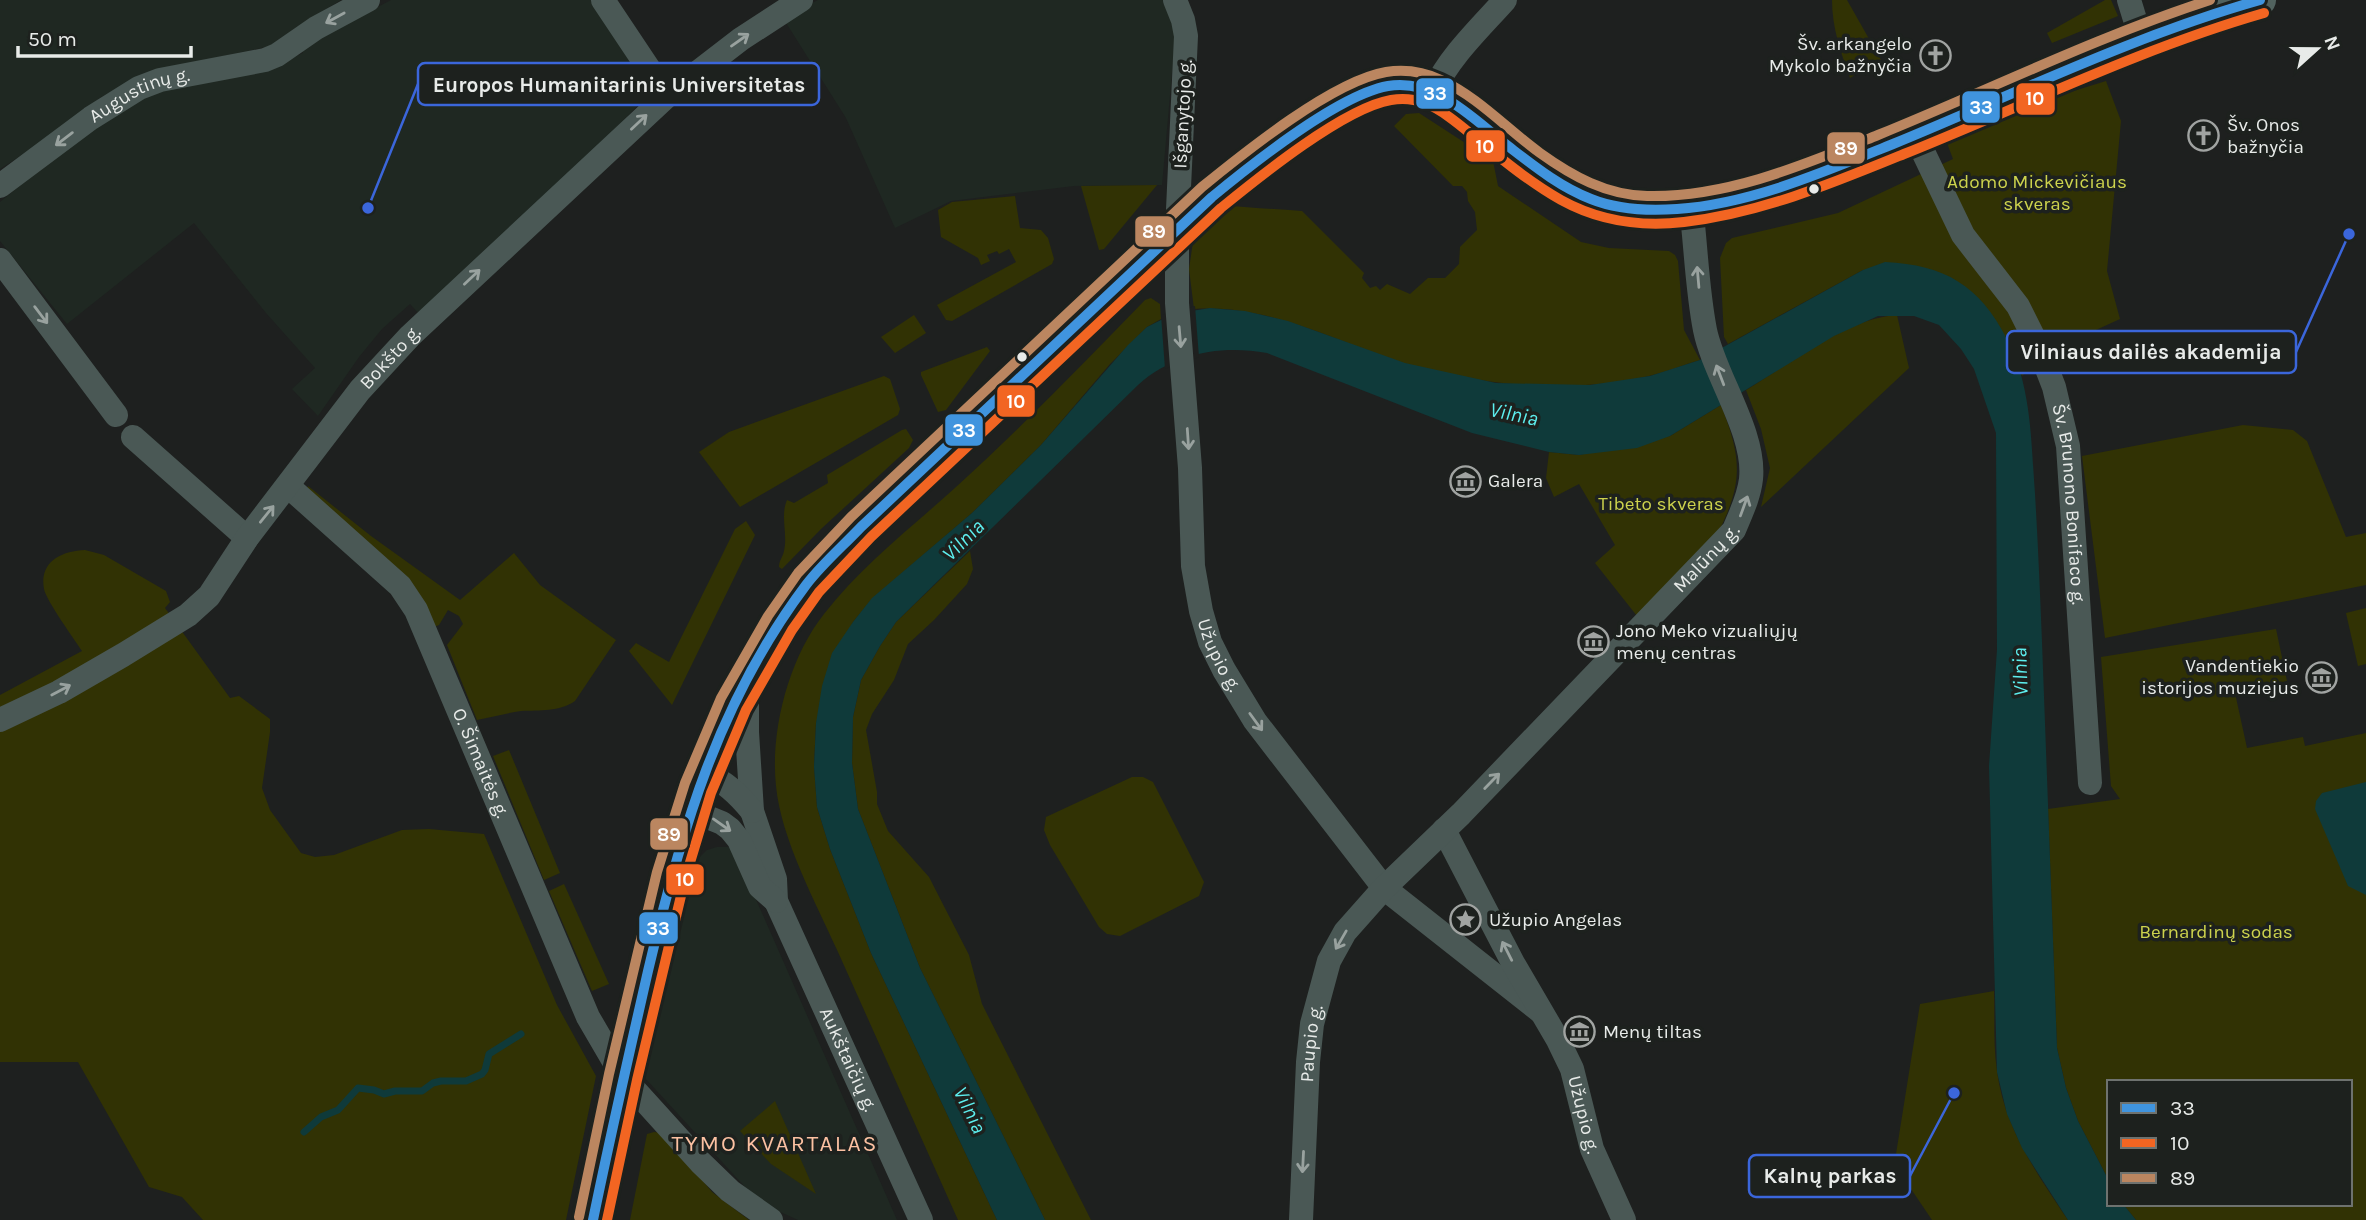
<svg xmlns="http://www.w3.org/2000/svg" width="2366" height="1220" font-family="Karla,sans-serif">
<rect width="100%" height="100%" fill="#1e201f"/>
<!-- built -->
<g fill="#1f2822">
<polygon points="0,0 341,0 295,28 276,45 180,65 125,84 100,98 53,135 0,169"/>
<polygon points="391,0 593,0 649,94 559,187 420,315 410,304 382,329 359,357 318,416 292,389 315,368 266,313 194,223 67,324 0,241 0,202 100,120 141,92 285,61 303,53 301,48"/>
<polygon points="818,0 1165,0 1176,28 1162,185 1074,186 951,201 895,228 846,118 783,18"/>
<polygon points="717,847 729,847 736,854 897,1220 798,1220 765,1205 746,1188 645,1078 693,875 700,857 707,850"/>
</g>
<!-- green -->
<g fill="#313204">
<path d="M1832 0H1847L1881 60 1850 78C1841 53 1832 28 1832 0Z"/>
<polygon points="2105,0 2111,0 2118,16 2052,43 2047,33"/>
<polygon points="2106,81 2121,121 2107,271 2120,319 2050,351 2022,376 2007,340 1863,270 1728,344 1724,337 1720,258 1726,243 1732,238 1838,213 1953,159 1947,143 2064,94"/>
<path d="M1419 113 1493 161 1498 186 1581 242 1609 248 1669 251 1675 255 1678 261 1684 330 1700 360C1683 365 1666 372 1649 376 1574 394 1477 386 1403 363 1334 341 1269 304 1194 309L1189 269 1195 228 1223 205C1250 208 1276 209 1302 211L1364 273 1362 278 1370 288 1376 286 1380 290 1387 284 1410 294 1428 278H1445L1459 264 1460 247 1477 230 1475 212 1468 201 1467 192 1462 186H1453L1394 126 1406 114Z"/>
<polygon points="1157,185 1104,249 1099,250 1081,186"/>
<polygon points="1015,196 1020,228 1041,230 1048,238 1054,259 1052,264 952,321 946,320 937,305 1016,262 1009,249 999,254 997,251 987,255 990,261 981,265 978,258 941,237 938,210 952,202"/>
<path d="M1151 298 1160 304 1161 319 1147 327 1110 364 1041 445 972 513 873 598 853 622 816 723 814 766 817 807 830 849 871 953 997 1220H958C918 1131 878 1041 838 952 816 903 781 839 776 786 770 730 789 658 824 614 862 565 911 528 956 487 1022 427 1083 364 1145 300Z"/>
<polygon points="914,315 926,333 895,353 881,337"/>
<path d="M1897 315 1909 368 1761 507 1770 468 1761 429 1746 390C1791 363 1844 319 1897 315Z"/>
<polygon points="987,347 990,351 946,410 938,412 921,375 921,372"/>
<polygon points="884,376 890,379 900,409 898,415 740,507 699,452 729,432"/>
<path d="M1721 405C1741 457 1744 480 1719 531L1637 616 1595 563 1615 545 1579 484 1554 497 1546 478 1549 452 1579 455 1670 436Z"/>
<polygon points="2243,425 2293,430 2307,441 2346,537 2366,533 2366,585 2105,638 2082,456"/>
<path d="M906 429 913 440 909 448 821 529 782 569 779 567C779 560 783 557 784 551 788 534 780 516 787 500L794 503 828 483 827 475 902 430Z"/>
<path d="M308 486 371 536 460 600 514 553 540 585 616 640 575 701C559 712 540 710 521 711 507 713 492 717 477 720L447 645 463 624 459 616 448 610 439 625 434 627 306 491Z"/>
<polygon points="746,521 755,535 672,705 629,651 636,643 669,662 735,529"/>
<path d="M85 550 104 555 166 591 170 602 165 608 230 698 239 696 270 719V732L262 788 270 810 301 853 315 857 334 855 402 830 429 829 484 834 557 1005 596 1076 566 1220H203L182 1197 149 1187 78 1062H0V695L82 651C74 639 46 600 44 589 39 562 61 551 85 550Z"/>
<polygon points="970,551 973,569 967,584 934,620 908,644 894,680 872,714 866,730 877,792 877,804 888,831 929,877 969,955 982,1004 1091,1220 1045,1220 920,968 858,809 852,763 853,717 861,680 880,646 896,622"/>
<polygon points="2366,608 2366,664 2358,666 2346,613"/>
<polygon points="2276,629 2287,681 2235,693 2247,748 2303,737 2305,746 2366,733 2366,1220 2136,1220 2123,1204 2350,1204 2350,1082 2109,1082 2109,1181 2078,1121 2066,1088 2057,1048 2048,809 2120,799 2111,786 2101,657"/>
<polygon points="509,750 560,873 544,880 493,756"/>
<polygon points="1132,777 1143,777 1153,782 1204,882 1199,896 1120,936 1107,934 1099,927 1050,845 1044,830 1046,817"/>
<polygon points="564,884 609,984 592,991 549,891"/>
<path d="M1994 991C1995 1017 1993 1045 1997 1071 2004 1127 2037 1174 2068 1220H1932L1909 1186 1896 1154 1920 1004Z"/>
<polygon points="775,1101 816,1194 771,1164 740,1131"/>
<polygon points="654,1132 663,1133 712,1192 749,1220 630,1220 647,1134"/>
</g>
<!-- water -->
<g fill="#0f3a3a">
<path d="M1885 262C1945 265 1979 285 2007 339 2032 387 2031 442 2035 494 2038 543 2040 592 2042 642 2047 777 2052 913 2057 1048L2066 1088 2078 1121 2109 1181V1204H2123L2136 1220H2068L2022 1148 2007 1114 1997 1072 1989 766 1997 650 1996 433 1974 369 1961 349 1939 325 1914 316H1878L1834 336 1670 436 1637 448 1579 455 1549 452 1472 433 1267 353C1221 345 1174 353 1138 385L896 622 880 646 861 680 853 717 852 763 858 809 920 968 1045 1220H997L871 953 830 849 817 807 814 767 816 723 822 686 832 653 853 622 872 598 972 513 1041 445 1128 345 1147 327 1173 314 1210 308 1245 311 1288 321 1405 363 1496 383 1590 385 1650 376 1700 360 1863 270Z"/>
<polygon points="2366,782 2366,895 2348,886 2315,809 2316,801 2322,793"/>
</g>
<!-- pier -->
<polygon fill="#1e201f" points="1195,306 1199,357 1165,369 1161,315"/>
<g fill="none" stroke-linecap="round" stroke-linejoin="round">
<!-- stream -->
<polyline stroke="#0f3a3a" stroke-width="7" points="304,1132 321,1117 338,1110 358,1088 374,1090 384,1094 395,1091 422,1091 433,1083 441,1081 466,1081 482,1074 485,1070 489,1054 521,1034"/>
<!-- minor -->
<g stroke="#4a5855" stroke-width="24">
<polyline points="603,0 667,96"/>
<path id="s1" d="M1175 0 1183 20 1186 36 1177 231V303L1190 468 1193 566 1201 611 1210 642 1224 670 1255 721 1384 888 1540 1011"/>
<polyline points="2129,0 2141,39"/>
<path d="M1434 90C1450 56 1480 28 1505 0"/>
<path id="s2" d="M1915 135 1963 235 2018 306 2039 348 2054 387 2068 446 2090 783"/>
<path id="s3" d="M0 186 91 118 139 88 160 80 265 60 277 55 316 28 368 0"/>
<polyline points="0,260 116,415"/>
<polyline points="133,437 247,538"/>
<path id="s4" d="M288 486 400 586 416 610 574 984 588 1017 623 1077 700 1162 730 1191 771 1220"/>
<path id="s5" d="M747 682V732L752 811 775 879 776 901 921 1220"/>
<path id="s6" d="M0 720 59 692 123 655 188 615 209 596 247 538 360 390 410 336 667 96 741 39 801 0"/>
<path d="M704 772C725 782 737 793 752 811"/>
<polyline points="690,810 722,823 730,829 739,840 760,887 776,901"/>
<path id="s7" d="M1444 830 1513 963 1558 1040 1572 1069 1592 1149 1624 1220"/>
<path id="s8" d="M1301 1220 1308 1062 1312 1024 1329 961 1345 932 1384 888 1461 814 1734 530C1741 513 1749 497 1751 479 1756 433 1714 375 1705 330 1697 289 1696 247 1691 206"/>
</g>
<!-- major -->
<path stroke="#51625e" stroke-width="32" d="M593 1220 623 1077 671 875 698 788 716 742 734 704 780 623 808 583 861 527 1212 197C1252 164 1294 133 1339 107 1355 99 1371 89 1388 86 1412 82 1430 88 1449 100 1499 135 1553 192 1613 206 1695 224 1809 178 1885 147 1950 121 2015 92 2080 64 2138 38 2198 17 2260 0"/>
<defs>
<path id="bus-1" d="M593 1220C610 1137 629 1054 648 971 681 831 718 702 806 585 822 564 843 546 861 527L1212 197C1252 164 1338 95 1388 86 1436 78 1473 119 1508 146 1534 166 1560 187 1591 199 1618 210 1648 211 1677 209 1751 204 1824 172 1893 144 2015 94 2133 36 2260 0"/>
<path id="bus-2" d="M607 1220 637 1080 685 879 711 793 746 710 792 630 819 592 871 537 1221 208C1259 177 1344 108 1391 100 1402 98 1414 99 1425 103 1444 111 1461 126 1477 139 1504 161 1531 183 1561 200 1599 221 1641 227 1684 222 1761 213 1833 183 1904 154 2024 106 2139 49 2264 13"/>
<path id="bus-3" d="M579 1217 609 1074 657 872 685 783 721 698 768 616 798 573 851 517 1202 187C1245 152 1333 81 1386 72 1405 69 1424 72 1441 80 1478 97 1507 129 1540 153 1572 176 1606 195 1647 196 1727 198 1806 164 1878 135 1989 90 2096 37 2210 0"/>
</defs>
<!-- bus-1 casing -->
<use href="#bus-1" stroke="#1d211e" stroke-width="16"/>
<!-- bus-2 casing -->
<use href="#bus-2" stroke="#1d211e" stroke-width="16"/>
<!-- bus-3 casing -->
<use href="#bus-3" stroke="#1d211e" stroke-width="16"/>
<!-- bus-1 -->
<use href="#bus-1" stroke="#4094de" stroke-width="10"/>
<!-- bus-2 -->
<use href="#bus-2" stroke="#f26522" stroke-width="10"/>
<!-- bus-3 -->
<use href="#bus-3" stroke="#bb8660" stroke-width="10"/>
</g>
<!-- one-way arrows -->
<defs><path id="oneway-shaft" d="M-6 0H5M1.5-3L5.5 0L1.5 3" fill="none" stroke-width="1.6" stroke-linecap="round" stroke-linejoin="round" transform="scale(1.75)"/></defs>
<g stroke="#99a29f">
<use href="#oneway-shaft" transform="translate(335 18) rotate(151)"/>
<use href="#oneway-shaft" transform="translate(740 40) rotate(-35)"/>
<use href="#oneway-shaft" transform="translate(639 122) rotate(-43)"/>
<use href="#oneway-shaft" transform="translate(64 139) rotate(143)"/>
<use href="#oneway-shaft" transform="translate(472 277) rotate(-43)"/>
<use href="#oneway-shaft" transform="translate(1698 277) rotate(-95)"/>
<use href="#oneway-shaft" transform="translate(41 315) rotate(53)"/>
<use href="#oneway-shaft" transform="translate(1180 337) rotate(85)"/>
<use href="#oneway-shaft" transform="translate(1720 375) rotate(-111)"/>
<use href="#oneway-shaft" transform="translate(1188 439) rotate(86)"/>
<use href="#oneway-shaft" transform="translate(1744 506) rotate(-70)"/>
<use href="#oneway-shaft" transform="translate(267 514) rotate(-51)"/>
<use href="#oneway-shaft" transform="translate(61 690) rotate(-28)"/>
<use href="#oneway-shaft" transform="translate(1256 722) rotate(54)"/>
<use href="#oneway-shaft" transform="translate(1492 781) rotate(-46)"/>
<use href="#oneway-shaft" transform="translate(722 825) rotate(35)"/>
<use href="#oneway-shaft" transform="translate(1341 940) rotate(120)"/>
<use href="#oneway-shaft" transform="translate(1507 951) rotate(-117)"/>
<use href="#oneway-shaft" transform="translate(1303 1162) rotate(93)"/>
</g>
<!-- icons -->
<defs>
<symbol id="church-ring" viewBox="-11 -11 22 22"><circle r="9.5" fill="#1d211e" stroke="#a1a4a2" stroke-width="1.5"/><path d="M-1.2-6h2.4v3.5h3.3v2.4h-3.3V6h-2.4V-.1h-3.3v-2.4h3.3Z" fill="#a1a4a2"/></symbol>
<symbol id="museum-ring" viewBox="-11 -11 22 22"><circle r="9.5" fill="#1d211e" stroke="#a1a4a2" stroke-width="1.5"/><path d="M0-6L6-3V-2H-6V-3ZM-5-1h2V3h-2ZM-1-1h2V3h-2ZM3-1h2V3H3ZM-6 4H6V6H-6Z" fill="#a1a4a2"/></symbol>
<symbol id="sight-ring" viewBox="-11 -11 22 22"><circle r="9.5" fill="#1d211e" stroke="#a1a4a2" stroke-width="1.5"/><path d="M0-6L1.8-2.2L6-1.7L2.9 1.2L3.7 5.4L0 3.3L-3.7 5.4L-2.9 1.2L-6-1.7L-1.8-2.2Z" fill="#a1a4a2"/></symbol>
</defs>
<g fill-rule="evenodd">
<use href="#church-ring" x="1918" y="38" width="35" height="35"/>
<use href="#church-ring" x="2186" y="118" width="35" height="35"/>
<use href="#museum-ring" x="1448" y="464" width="35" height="35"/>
<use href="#museum-ring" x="1576" y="624" width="35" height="35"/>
<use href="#museum-ring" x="2304" y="660" width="35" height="35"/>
<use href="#sight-ring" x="1448" y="902" width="35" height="35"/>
<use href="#museum-ring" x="1562" y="1014" width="35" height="35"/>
</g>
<!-- markers -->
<g fill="#e8ebe9" stroke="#1d211e" stroke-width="2.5">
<circle cx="1814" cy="189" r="6"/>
<circle cx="1022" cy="357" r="6"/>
</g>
<g text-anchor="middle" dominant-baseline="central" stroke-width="7" stroke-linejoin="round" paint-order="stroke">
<!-- poi labels -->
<g font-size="19" fill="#e8ebe9" stroke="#1d211e" text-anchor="start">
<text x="1912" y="44" text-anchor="end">Šv. arkangelo<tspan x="1912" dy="22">Mykolo bažnyčia</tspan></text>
<text x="2227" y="125">Šv. Onos<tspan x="2227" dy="22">bažnyčia</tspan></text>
<text x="1488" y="481">Galera</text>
<text x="1616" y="631">Jono Meko vizualiųjų<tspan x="1616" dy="22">menų centras</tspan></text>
<text x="2299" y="666" text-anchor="end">Vandentiekio<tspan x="2299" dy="22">istorijos muziejus</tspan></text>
<text x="1489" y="920">Užupio Angelas</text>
<text x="1603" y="1032">Menų tiltas</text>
</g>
<!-- street labels -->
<g font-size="19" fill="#e8ebe9" stroke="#1d211e">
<text stroke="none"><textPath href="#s3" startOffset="168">Augustinų g.</textPath></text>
<text transform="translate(1183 114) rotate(-87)">Išganytojo g.</text>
<text stroke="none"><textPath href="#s6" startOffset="544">Bokšto g.</textPath></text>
<text stroke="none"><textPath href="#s2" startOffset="408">Šv. Brunono Bonifaco g.</textPath></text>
<text stroke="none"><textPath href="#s8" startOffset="814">Malūnų g.</textPath></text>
<text stroke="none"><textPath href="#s1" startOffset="662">Užupio g.</textPath></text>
<text stroke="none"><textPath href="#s4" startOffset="345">O. Šimaitės g.</textPath></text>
<text stroke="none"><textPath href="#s8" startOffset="177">Paupio g.</textPath></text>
<text stroke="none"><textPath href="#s5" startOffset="397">Aukštaičių g.</textPath></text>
<text stroke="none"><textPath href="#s7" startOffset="318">Užupio g.</textPath></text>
</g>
<!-- park labels -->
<g font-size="19" fill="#cdd34d" stroke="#1d211e">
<text x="2037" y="182">Adomo Mickevičiaus<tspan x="2037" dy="22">skveras</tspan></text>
<text x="1661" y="504">Tibeto skveras</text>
<text x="2216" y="932">Bernardinų sodas</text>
</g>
<!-- water labels -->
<g font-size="21" font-style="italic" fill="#5deeee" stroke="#1d211e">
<text transform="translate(1514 414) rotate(12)">Vilnia</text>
<text transform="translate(963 540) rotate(-44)">Vilnia</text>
<text transform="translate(2020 672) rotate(-92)">Vilnia</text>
<text transform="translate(970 1110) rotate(64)">Vilnia</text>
</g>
<!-- quarter labels -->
<g font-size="23" letter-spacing="2" fill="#fcc1a2" stroke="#1d211e">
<text x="775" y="1143">TYMO KVARTALAS</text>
</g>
</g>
<!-- callouts -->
<path fill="none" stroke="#3b66db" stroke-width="2.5" d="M368 208L418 84M2349 234L2296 352M1954 1093L1910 1176"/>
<g fill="#3b66db" stroke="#1d211e" stroke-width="2.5">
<circle cx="368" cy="208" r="7"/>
<circle cx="2349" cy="234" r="7"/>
<circle cx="1954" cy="1093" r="7"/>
</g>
<g fill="#1d211e" stroke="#3b66db" stroke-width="2.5">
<rect x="418" y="63" width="401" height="42" rx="7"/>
<rect x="2007" y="331" width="289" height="42" rx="7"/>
<rect x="1749" y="1155" width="161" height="42" rx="7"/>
</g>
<g font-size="21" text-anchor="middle" font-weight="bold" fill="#e8ebe9">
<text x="619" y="92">Europos Humanitarinis Universitetas</text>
<text x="2151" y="359">Vilniaus dailės akademija</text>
<text x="1830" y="1183">Kalnų parkas</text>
</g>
<g stroke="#1d211e" stroke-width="2.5">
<rect x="1415" y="77" width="40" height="33" rx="7" fill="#4094de"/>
<rect x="2015" y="82" width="41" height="34" rx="7" fill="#f26522"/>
<rect x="1961" y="90" width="40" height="34" rx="7" fill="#4094de"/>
<rect x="1465" y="129" width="41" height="34" rx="7" fill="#f26522"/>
<rect x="1826" y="131" width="40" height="34" rx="7" fill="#bb8660"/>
<rect x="1134" y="215" width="41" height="33" rx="7" fill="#bb8660"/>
<rect x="996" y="384" width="40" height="34" rx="7" fill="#f26522"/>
<rect x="944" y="413" width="40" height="34" rx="7" fill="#4094de"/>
<rect x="649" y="817" width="40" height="34" rx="7" fill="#bb8660"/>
<rect x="665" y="863" width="40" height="33" rx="7" fill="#f26522"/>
<rect x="638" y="911" width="41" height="34" rx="7" fill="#4094de"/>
</g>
<g font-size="19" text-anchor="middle" font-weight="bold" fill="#fff">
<text x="1435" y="100">33</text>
<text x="2035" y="105">10</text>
<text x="1981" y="114">33</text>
<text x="1485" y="153">10</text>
<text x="1846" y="155">89</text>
<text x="1154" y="238">89</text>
<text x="1016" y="408">10</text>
<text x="964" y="437">33</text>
<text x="669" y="841">89</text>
<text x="685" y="886">10</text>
<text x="658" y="935">33</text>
</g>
<!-- legend -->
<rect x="2107" y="1080" width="245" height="126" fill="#1d211e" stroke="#6e726f" stroke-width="2"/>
<rect x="2121" y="1103" width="35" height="10" fill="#4094de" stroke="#6e726f" stroke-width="2"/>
<text x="2170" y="1115" font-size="21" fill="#e8ebe9">33</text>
<rect x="2121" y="1138" width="35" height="10" fill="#f26522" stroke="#6e726f" stroke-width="2"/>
<text x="2170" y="1150" font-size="21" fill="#e8ebe9">10</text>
<rect x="2121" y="1173" width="35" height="10" fill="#bb8660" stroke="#6e726f" stroke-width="2"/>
<text x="2170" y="1185" font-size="21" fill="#e8ebe9">89</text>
<!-- north arrow -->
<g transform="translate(2317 49) rotate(69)" stroke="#1d211e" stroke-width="5" paint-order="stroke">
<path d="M0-5L12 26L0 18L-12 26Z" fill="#e8ebe9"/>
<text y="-10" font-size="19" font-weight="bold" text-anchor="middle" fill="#e8ebe9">N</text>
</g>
<!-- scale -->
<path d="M18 46v10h173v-10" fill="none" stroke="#e8ebe9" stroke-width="3.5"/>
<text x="28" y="46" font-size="21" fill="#e8ebe9" stroke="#1d211e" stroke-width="5" paint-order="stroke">50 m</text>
</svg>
